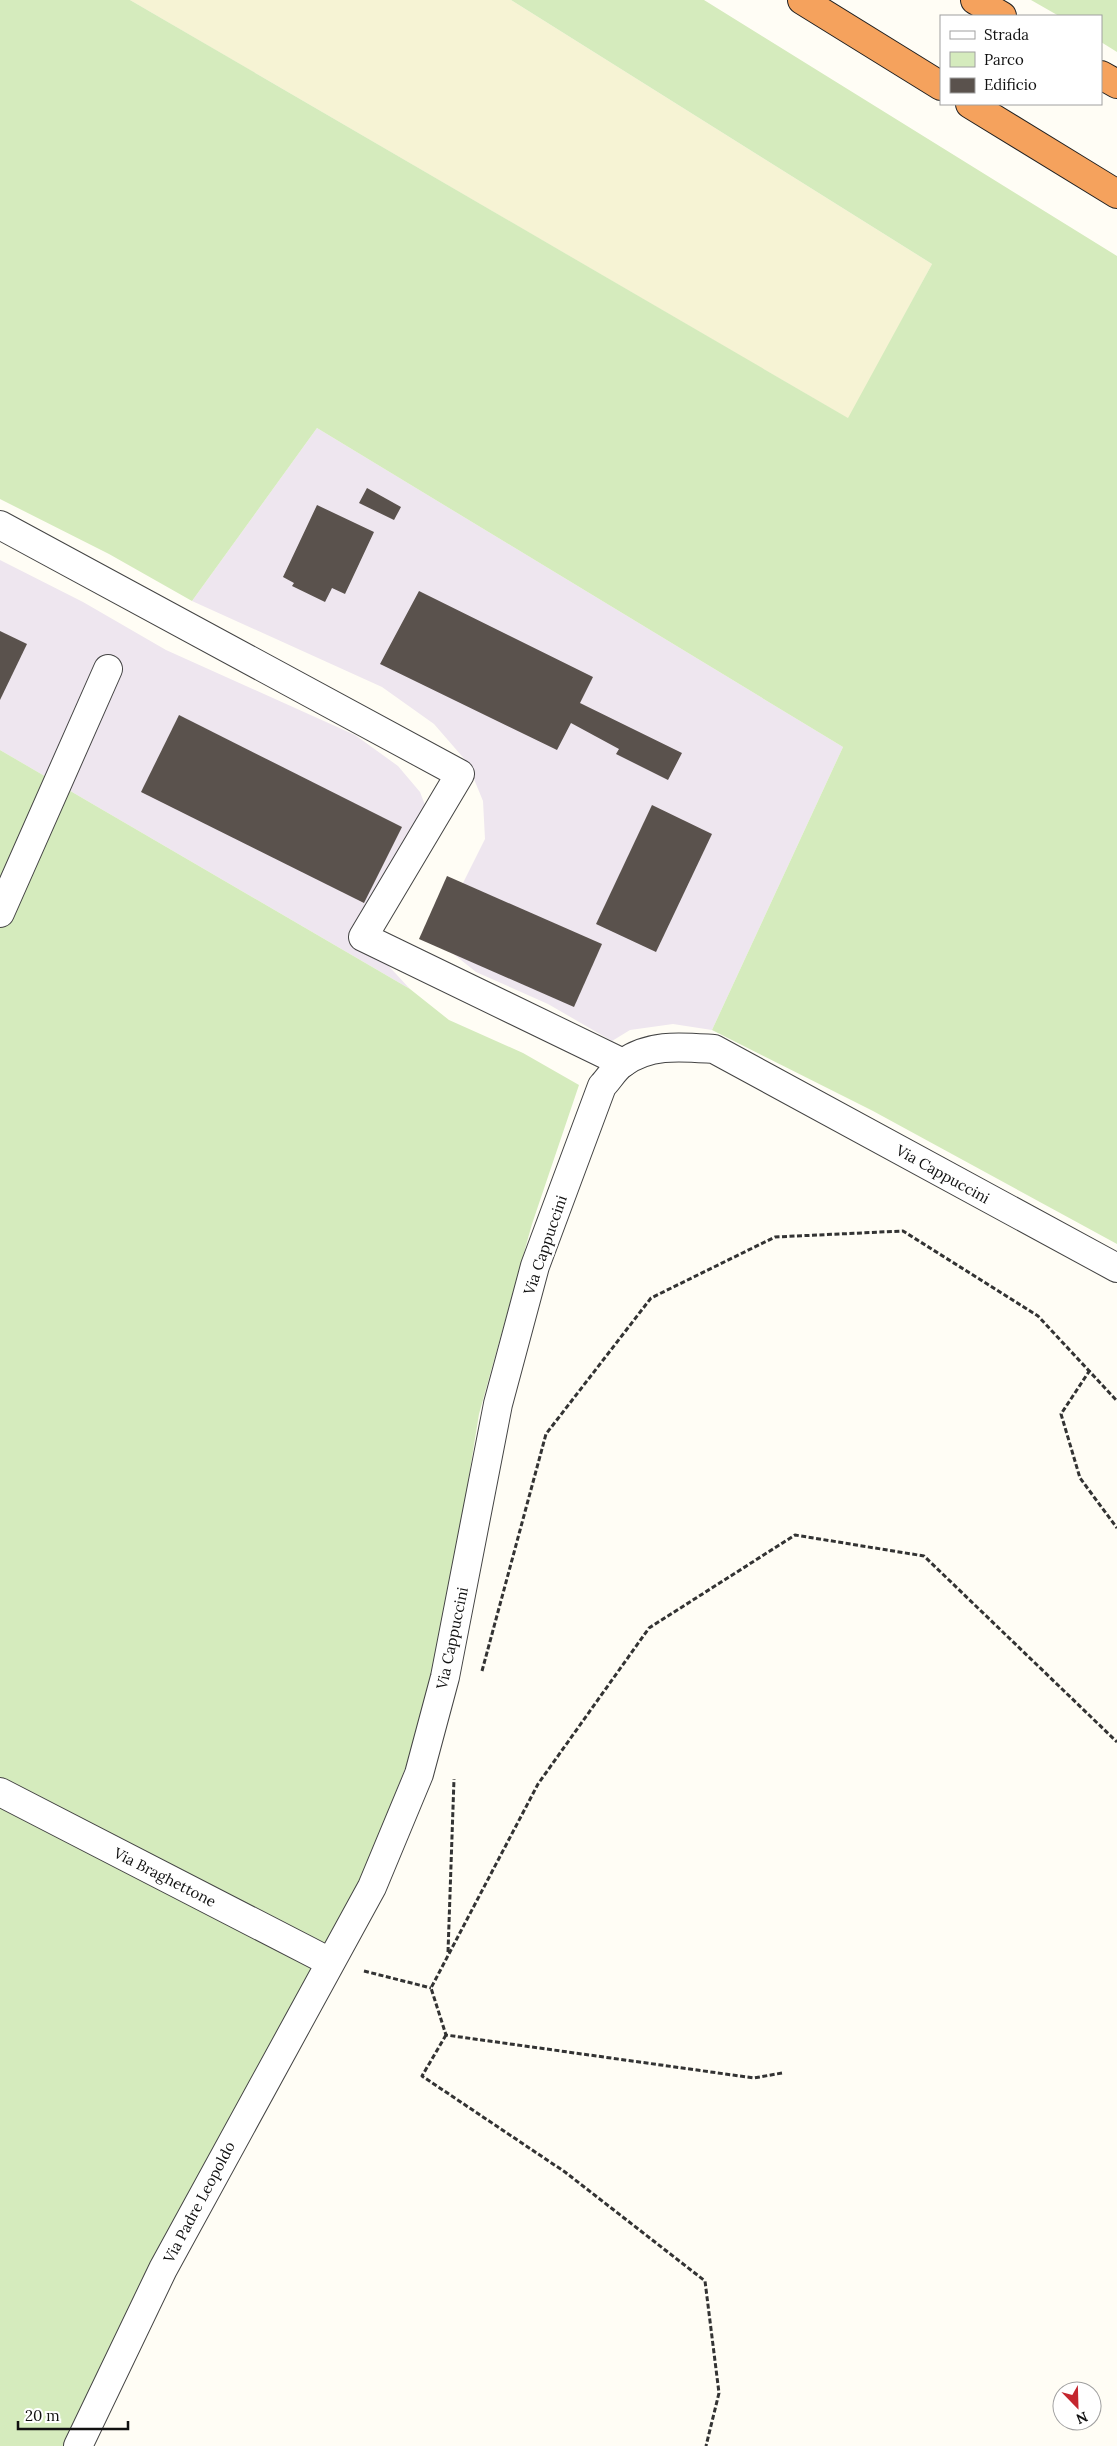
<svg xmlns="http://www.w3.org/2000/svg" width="1117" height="2446" font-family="Lora,serif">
<rect width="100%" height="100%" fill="#fffdf5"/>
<!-- industrial -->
<g fill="#eee6ef">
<polygon points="317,428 843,747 712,1030 673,1024 630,1030 612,1041 548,1004 476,972 446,948 438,933 485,839 483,801 467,762 434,724 382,687 192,601"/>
<polygon points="0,560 83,602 166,650 355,735 398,766 420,792 429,815 386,916 379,944 384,961 410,989 0,750"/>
</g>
<!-- farmland -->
<polygon fill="#f6f3d4" points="130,0 511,0 932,264 849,419"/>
<!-- green -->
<g fill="#d5ebbd">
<polygon points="0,0 130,0 848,418 932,264 511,0 704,0 1117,256 1117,1244 873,1111 712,1030 843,747 317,428 192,601 109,554 0,499"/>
<polygon points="1031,0 1117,0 1117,52 1101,42 1101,16 1059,16"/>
<polygon points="0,750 410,989 449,1020 523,1053 579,1085 532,1224 479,1414 447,1612 410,1756 368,1862 324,1957 74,2446 0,2446"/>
</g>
<!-- building -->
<g fill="#5a524d">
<polygon points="367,488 401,507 394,520 359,503"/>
<polygon points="317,505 374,532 345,594 332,588 325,602 292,586 294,583 283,577"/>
<polygon points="419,591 593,677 580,703 682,753 668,780 616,754 619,749 571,723 557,750 380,664"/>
<polygon points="0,631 27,644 0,700"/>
<polygon points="179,715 402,827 364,903 141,792"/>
<polygon points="652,805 712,834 656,952 596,924"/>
<polygon points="447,876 602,944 574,1007 419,939"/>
</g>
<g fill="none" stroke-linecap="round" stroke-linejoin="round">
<defs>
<g id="minor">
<polyline points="0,525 460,774 363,937 623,1063"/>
<polyline points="0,913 108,669"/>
<polyline points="0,1792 330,1962"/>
<path d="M78 2446 163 2269 372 1887 419 1774 445 1677 498 1404 535 1266 602 1086C609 1079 615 1068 623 1063 650 1043 683 1047 714 1049L1117 1268"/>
</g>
<g id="highway">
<polyline points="802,0 941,86"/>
<polyline points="975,0 1002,16"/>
<polyline points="1101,75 1117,84"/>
<polyline points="970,104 1117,194"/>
</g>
</defs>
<!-- minor casing -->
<use href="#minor" stroke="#444" stroke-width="30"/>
<!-- highway casing -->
<use href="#highway" stroke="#222" stroke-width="30"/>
<!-- path -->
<g stroke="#333" stroke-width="3" stroke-dasharray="5 2.5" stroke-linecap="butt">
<polyline points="1090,1370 1061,1414 1080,1478 1117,1528"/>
<polyline points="482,1671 546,1434 651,1298 775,1237 903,1231 1038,1316 1117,1401"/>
<polyline points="448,1952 454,1779"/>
<polyline points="364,1971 431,1988"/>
<polyline points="446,2035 422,2076 565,2172 705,2281 719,2393 706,2446"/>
<polyline points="782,2073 754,2078 446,2035 431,1988 538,1784 649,1628 795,1535 924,1556 1117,1742"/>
</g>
<!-- minor -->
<use href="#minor" stroke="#fff" stroke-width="28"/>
<!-- highway -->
<use href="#highway" stroke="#f5a25d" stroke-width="28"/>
</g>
<g text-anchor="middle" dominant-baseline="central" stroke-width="5" stroke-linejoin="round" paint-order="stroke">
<!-- street labels -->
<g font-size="15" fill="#111" stroke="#fff">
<text transform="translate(943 1174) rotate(29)">Via Cappuccini</text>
<text transform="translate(545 1245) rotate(-71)">Via Cappuccini</text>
<text transform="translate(452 1638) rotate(-78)">Via Cappuccini</text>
<text transform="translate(165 1877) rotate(27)">Via Braghettone</text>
<text transform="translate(199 2202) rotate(-62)">Via Padre Leopoldo</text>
</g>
</g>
<!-- legend -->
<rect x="940" y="15" width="162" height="90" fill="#ffffff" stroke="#a0a0a0"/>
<rect x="950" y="31" width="25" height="8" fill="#ffffff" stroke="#a0a0a0"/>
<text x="984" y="40" font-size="15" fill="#111111">Strada</text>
<rect x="950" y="52" width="25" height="15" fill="#d5ebbd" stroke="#a0a0a0"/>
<text x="984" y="65" font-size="15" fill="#111111">Parco</text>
<rect x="950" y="78" width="25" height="15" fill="#5a524d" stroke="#a0a0a0"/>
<text x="984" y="90" font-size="15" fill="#111111">Edificio</text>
<!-- north arrow -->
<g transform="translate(1077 2406) rotate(157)"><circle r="24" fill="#ffffff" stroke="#a0a0a0"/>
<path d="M0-4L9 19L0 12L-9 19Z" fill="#c4262e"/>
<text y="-8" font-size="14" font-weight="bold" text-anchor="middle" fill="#111111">N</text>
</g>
<!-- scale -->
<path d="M18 2421v8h110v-8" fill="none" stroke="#111111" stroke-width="2.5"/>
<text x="25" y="2421" font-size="15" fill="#111111" stroke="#ffffff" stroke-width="4" paint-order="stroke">20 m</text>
</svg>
